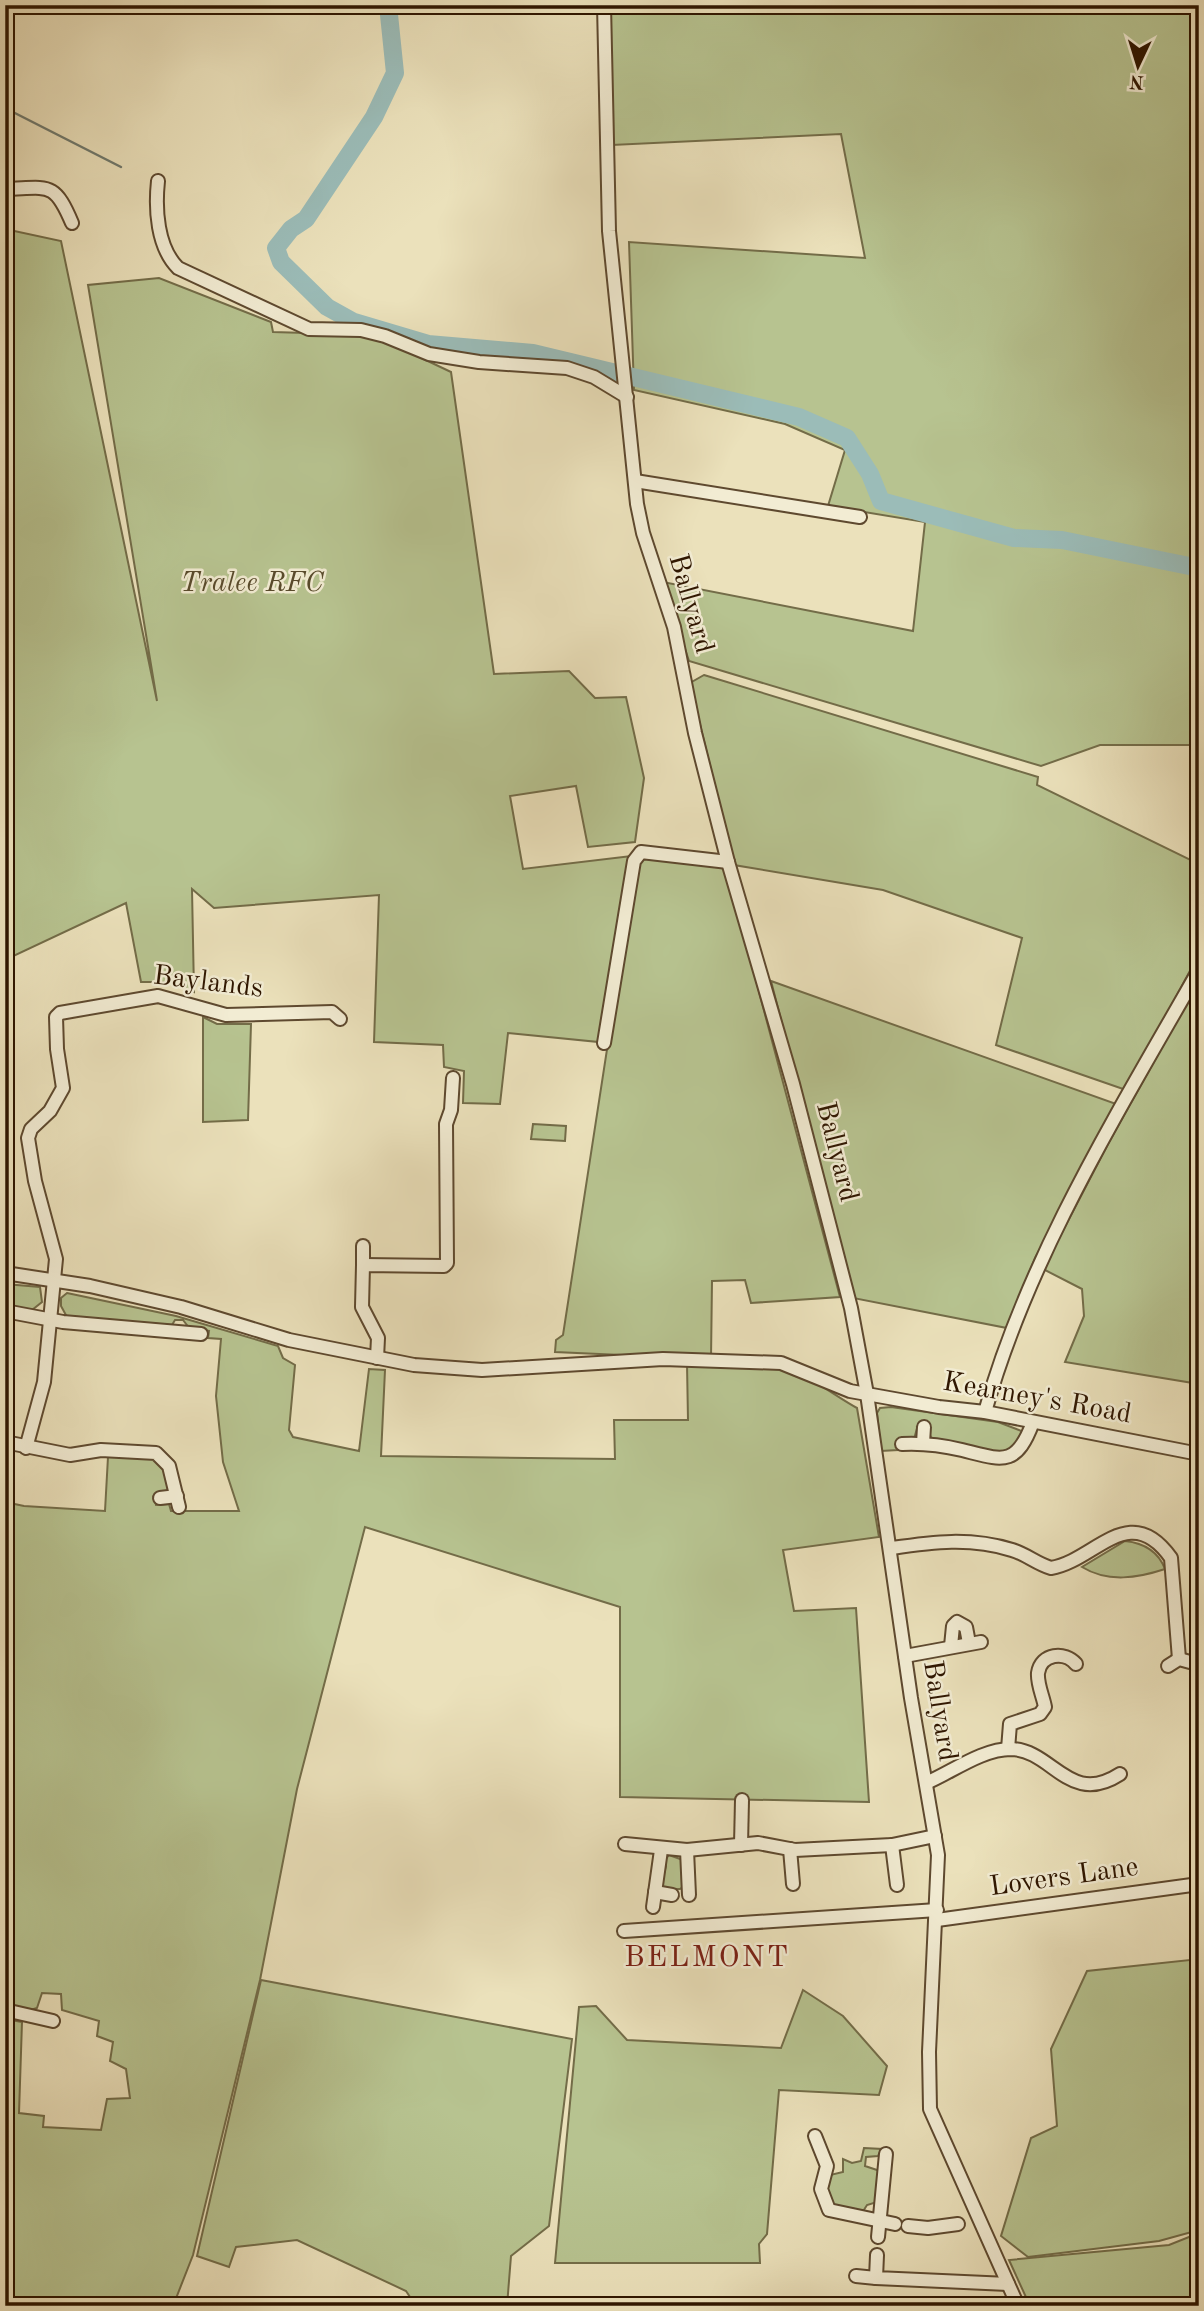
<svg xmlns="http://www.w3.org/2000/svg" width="1204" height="2311" font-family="'Old Standard TT',serif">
<rect width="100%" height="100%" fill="#ebe1bb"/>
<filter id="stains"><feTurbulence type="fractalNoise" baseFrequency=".00286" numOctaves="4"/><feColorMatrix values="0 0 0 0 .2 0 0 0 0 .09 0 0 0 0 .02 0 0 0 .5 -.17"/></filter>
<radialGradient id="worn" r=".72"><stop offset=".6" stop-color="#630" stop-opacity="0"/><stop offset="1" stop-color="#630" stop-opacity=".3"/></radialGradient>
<!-- green -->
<g fill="#b7c390" stroke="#736c48" stroke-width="2">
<polygon points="611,5 1199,5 1199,745 1100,745 1041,766 689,661 663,582 913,631 925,522 828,506 845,450 785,424 634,390 629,242 865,258 841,134 612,145 605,115"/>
<polygon points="5,229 61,241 157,701 88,285 159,278 271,322 273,332 373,335 451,372 494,674 569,671 595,698 626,697 644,778 635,842 588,847 576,786 510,796 523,869 640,855 724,860 840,1297 751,1303 745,1280 712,1281 711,1359 555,1352 556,1340 563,1335 608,1043 508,1033 500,1104 463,1103 464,1071 444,1067 443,1045 374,1042 379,895 214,908 192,889 194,992 170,982 141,982 126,903 5,960"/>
<polygon points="704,675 1038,777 1037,785 1199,864 1199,954 1126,1090 996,1045 1022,938 883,890 734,865 690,683"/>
<polygon points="771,981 1119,1105 1035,1258 1007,1328 853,1298"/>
<polygon points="1199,981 1199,1384 1065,1362 1084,1316 1082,1289 1043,1269 1108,1144"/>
<polygon points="203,1017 217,1024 251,1024 248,1120 203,1122"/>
<polygon points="533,1124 566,1126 565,1141 531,1139"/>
<polygon points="5,1284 40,1287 42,1302 32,1310 5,1307"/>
<path d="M67 1293 176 1316 278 1346 283 1358 295 1365 289 1430 293 1437 359 1451 369 1369 385 1370 381 1456 615 1459 614 1420H688L687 1364C717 1365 750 1363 780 1368 806 1372 833 1395 857 1408L879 1537 783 1550 794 1611 856 1608 869 1802 620 1797V1607L365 1527 297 1789 260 1980 193 2255 173 2306H5V2019L22 2022 19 2113 44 2116 43 2127 101 2130 107 2099 130 2098 126 2069 110 2061 113 2042 97 2036 99 2021 62 2010 61 1994 42 1993 37 2008 27 2011 5 2006V1502L24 1506 105 1511 108 1457C131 1455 160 1449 166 1477 167 1484 169 1488 167 1495L154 1497 156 1505 169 1504 171 1511H239L223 1462 216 1396 221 1339 208 1338 209 1331 190 1329 183 1320H175L172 1325 67 1317 61 1306V1298Z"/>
<polygon points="891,1407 998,1422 1024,1432 1015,1449 998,1454 932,1440 926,1425 918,1425 914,1439 897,1442 898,1450 881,1451 877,1413 880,1408"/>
<path d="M1125 1541C1144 1543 1158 1551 1165 1569 1138 1578 1108 1583 1082 1567Z"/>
<polygon points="669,1855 683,1860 684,1886 680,1889 660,1889 666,1866 663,1862"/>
<polygon points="1199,1959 1199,2230 1159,2241 1028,2257 1001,2236 1031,2138 1057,2126 1051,2049 1087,1971"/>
<polygon points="261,1980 572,2039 549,2226 511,2256 507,2306 416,2306 406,2291 297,2240 236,2247 229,2267 197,2256"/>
<polygon points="803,1990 843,2016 887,2066 879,2095 779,2090 767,2234 759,2244 760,2263 555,2263 579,2007 596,2006 627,2040 781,2048"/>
<polygon points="864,2148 882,2149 878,2156 866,2157 865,2166 880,2171 877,2202 867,2205 862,2213 846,2212 831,2204 826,2190 830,2175 843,2172 843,2159 852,2163 861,2161"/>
<polygon points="1199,2233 1199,2306 1030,2306 1009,2260 1169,2245"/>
</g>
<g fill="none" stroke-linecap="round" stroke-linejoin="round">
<!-- stream -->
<polyline stroke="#707a6e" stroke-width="2.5" points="5,108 121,167"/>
<!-- river -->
<polyline stroke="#9bbcb8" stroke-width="18" points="388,5 395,73 374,117 306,219 291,229 276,248 281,262 327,307 354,322 428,344 533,353 799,417 847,438 870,474 881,501 1014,538 1062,540 1199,568"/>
<defs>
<g id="minor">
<polyline points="604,5 609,231 637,504 643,533 674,627 695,733 728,862 793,1084 851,1308 867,1394 911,1698 938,1855 929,2052 930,2109 1018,2306"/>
<path d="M158 181C155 209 157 247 178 268L309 329 361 330 385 336 429 354 479 362 567 368 594 377 627 397"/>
<path d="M5 189C48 188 54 180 72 223"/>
<polyline points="635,481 860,517"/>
<polyline points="604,1043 634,861 641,852 728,862"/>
<polyline points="363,1246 363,1265"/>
<polyline points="5,1273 90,1286 181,1307 289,1340 414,1365 482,1370 663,1359 781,1363 850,1391 939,1407 985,1412 1199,1454"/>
<polyline points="5,1311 63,1322 201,1334"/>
<polyline points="377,1358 378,1338 362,1307 363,1265 444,1266 447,1263 446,1124 451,1110 453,1078"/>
<path d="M985 1412C1028 1257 1120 1109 1199 970"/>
<polyline points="5,1442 70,1455 101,1450 156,1453 169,1466 179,1507"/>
<polyline points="923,1443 924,1427"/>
<path d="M902 1444C922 1443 941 1445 962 1450 1002 1460 1016 1468 1033 1422"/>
<polyline points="26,1448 44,1382 56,1259 35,1181 28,1138 31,1129 50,1111 63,1088 57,1049 56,1017 60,1013 158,996 226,1015 332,1012 340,1019"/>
<polyline points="160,1498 177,1496"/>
<path d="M892 1548C933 1542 970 1537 1012 1550 1026 1554 1037 1564 1051 1568 1095 1561 1129 1499 1171 1558L1179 1659"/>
<polyline points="951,1646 953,1626 957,1622 966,1627 969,1643"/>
<polyline points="905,1656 981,1642"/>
<polyline points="1168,1666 1179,1659 1190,1662"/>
<path d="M1008 1749 1010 1724 1040 1714 1045 1707C1043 1696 1037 1684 1038 1673 1041 1653 1065 1651 1076 1664"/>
<path d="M926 1783C952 1772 982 1749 1011 1749 1053 1750 1069 1807 1120 1774"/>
<polyline points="625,1844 687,1850 758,1843 795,1850 892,1845 935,1836"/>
<polyline points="741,1845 742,1800"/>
<polyline points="892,1845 897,1885"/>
<polyline points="790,1849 793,1884"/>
<polyline points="687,1850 689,1895"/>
<polyline points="655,1892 672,1895"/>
<polyline points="653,1907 661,1850"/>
<polyline points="937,1920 1199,1884"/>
<polyline points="624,1931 937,1910"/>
<polyline points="5,2010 53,2021"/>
<polyline points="815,2136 827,2166 821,2189 829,2210 895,2224"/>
<polyline points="908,2226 928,2228 958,2224"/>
<polyline points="878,2237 886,2154"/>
<polyline points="877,2255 876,2278 1008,2284"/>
<polyline points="856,2276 876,2278"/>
</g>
</defs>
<!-- minor casing -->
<use href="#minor" stroke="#5e492f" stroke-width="16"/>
<!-- minor -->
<use href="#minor" stroke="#f2ecd3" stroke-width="12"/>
</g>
<g text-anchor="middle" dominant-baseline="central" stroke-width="5" stroke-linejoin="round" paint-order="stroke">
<!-- park labels -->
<g font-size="28" font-style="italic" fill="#584a2b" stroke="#f2ecd3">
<text x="252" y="584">Tralee RFC</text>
</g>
<!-- street labels -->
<g font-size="28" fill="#2f1600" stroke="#f2ecd3">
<text transform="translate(690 604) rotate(74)">Ballyard</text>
<text transform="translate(208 983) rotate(7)">Baylands</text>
<text transform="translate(836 1152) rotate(76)">Ballyard</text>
<text transform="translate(1037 1399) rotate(10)">Kearney's Road</text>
<text transform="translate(939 1711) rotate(81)">Ballyard</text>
<text transform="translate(1064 1878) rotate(-8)">Lovers Lane</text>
</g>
<!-- neighbourhood labels -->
<g font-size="30" letter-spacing="2" fill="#7a1f14" stroke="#f2ecd3">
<text x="707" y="1958">BELMONT</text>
</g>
</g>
<!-- margin -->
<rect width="1204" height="2311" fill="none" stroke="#ebe1bb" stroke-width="28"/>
<rect x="7" y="7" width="1190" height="2297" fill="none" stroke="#2f1600" stroke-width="3.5"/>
<rect x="14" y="14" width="1176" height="2283" fill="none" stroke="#2f1600" stroke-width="2"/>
<!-- north arrow -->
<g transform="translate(1138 66) rotate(184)" stroke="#f2ecd3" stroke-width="5" paint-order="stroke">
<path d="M0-5L12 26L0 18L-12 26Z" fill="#2f1600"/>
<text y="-10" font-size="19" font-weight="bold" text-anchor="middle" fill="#2f1600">N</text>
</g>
<rect width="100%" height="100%" filter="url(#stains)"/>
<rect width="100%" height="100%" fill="url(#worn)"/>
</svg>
